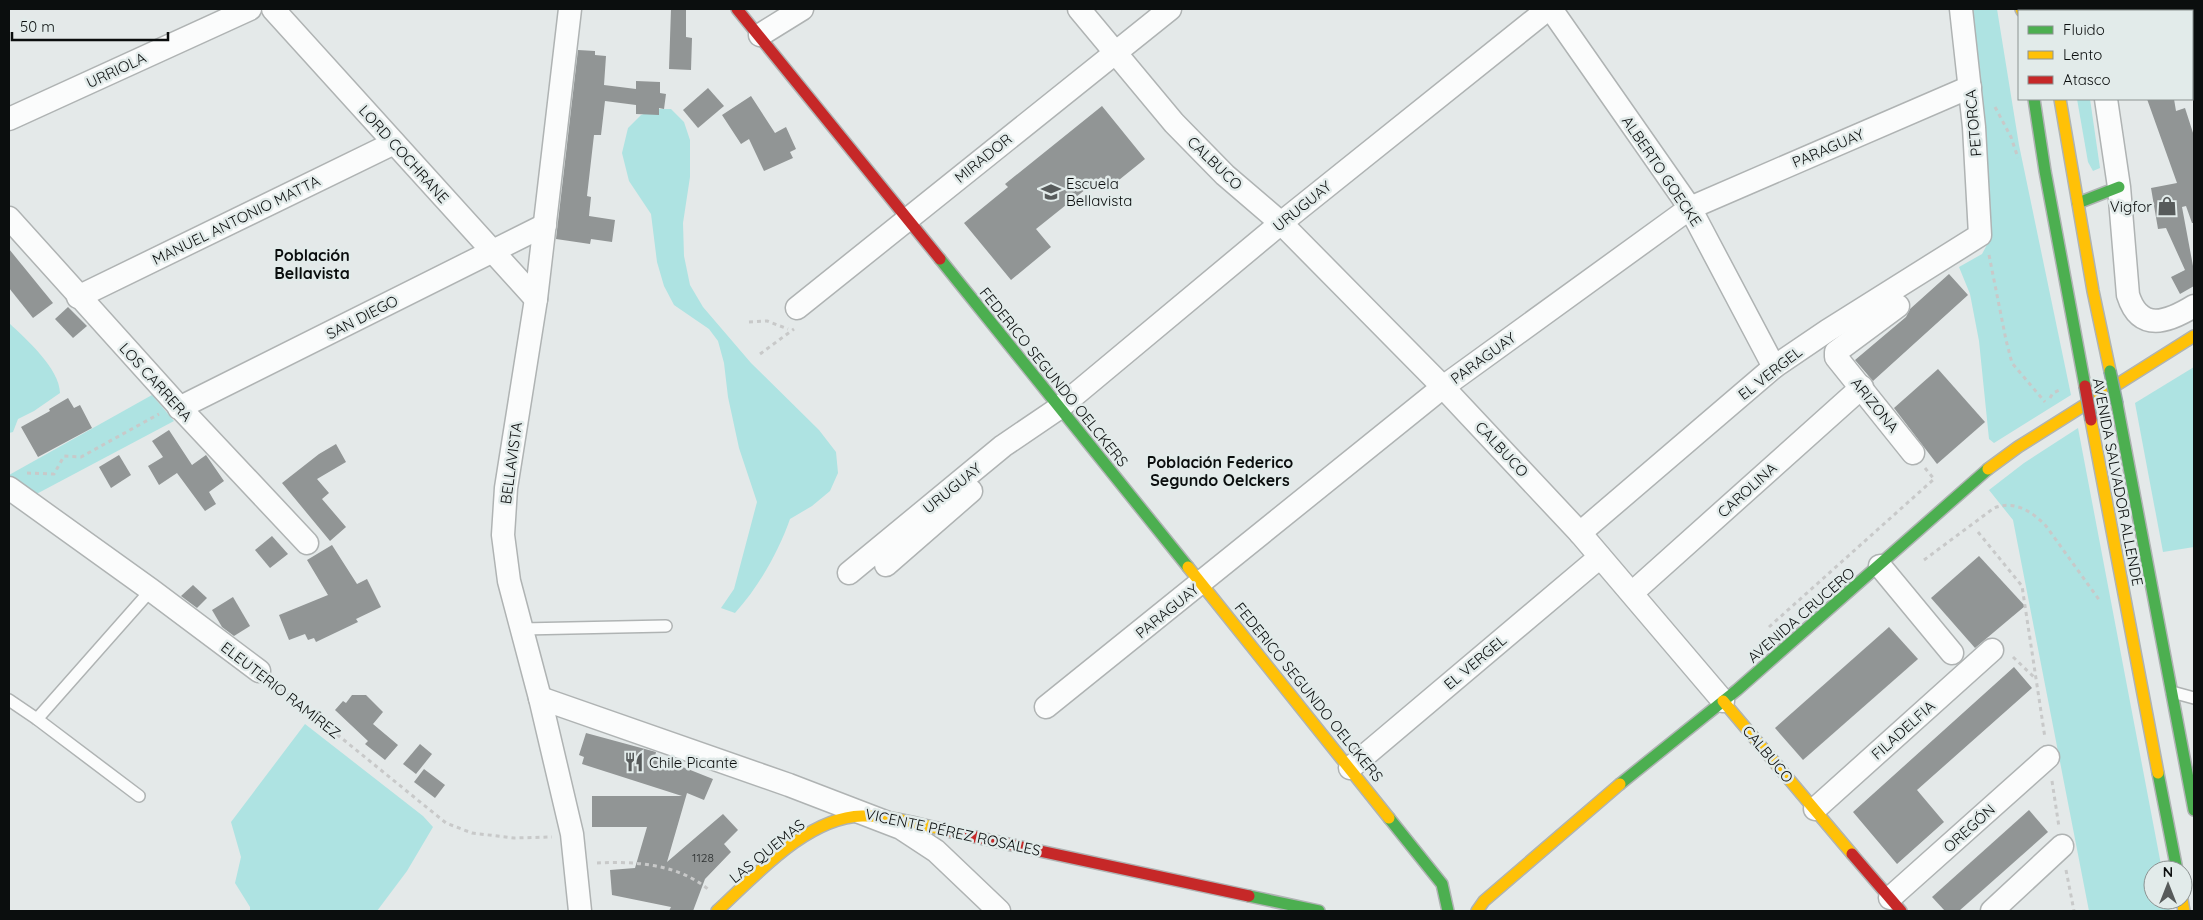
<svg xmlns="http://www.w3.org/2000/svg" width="2203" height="920" font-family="Quicksand,sans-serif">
<rect width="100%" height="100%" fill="#e4e9e9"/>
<!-- green -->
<g fill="#aee3e2">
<polygon points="1968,9 1997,9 2019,145 2071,395 1994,443 1989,439 1979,341 1970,294 1959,267 1982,254 1989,241"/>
<polygon points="2077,99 2090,99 2100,168 2093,171 2088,162"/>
<path d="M658 109H671L684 122 690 140V177L683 223 684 256 690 285 703 307 751 363 819 430 836 452 838 473 830 491 812 506 790 519C778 553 759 586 735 613L721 608 734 589 757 502 739 448 728 397 724 363 718 341 709 329 674 305 664 286 657 262 651 214 629 181 622 153 628 128 641 115Z"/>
<path d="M9 323C26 339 60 369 60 393L34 411 18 419 13 432 9 433Z"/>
<polygon points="2194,367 2194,547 2163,552 2135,403"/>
<polygon points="152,395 174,421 27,499 9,486 9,475"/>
<polygon points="2078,428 2162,870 2153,870 2153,900 2167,900 2170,911 2089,911 2013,520 1989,490 2024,463"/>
<polygon points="305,724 423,816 433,827 407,871 377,911 250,911 250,907 235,883 241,857 231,822"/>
</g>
<!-- building -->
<g fill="#919595">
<polygon points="671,9 686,9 686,37 692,38 691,70 669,69"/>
<polygon points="578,50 595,51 595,55 606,56 604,85 636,89 636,81 660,82 660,93 666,94 664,109 659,108 659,115 636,114 636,105 605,101 601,135 594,135 587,196 591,197 589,216 615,220 612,242 591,239 590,244 556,239"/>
<polygon points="708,88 724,106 698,128 683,110"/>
<polygon points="751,96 775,133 786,127 796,149 790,152 793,158 764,171 749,139 741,144 722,115"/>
<polygon points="2147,99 2174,99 2176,111 2185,108 2194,136 2194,223 2192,223 2186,206 2182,207 2193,266 2194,265 2194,286 2180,294 2171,277 2185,270 2166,228 2158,229 2151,188 2177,183"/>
<polygon points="1102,106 1145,159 1109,188 1101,177 1036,229 1051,247 1011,280 964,223 1008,187 1005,184"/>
<polygon points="9,249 53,303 33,318 9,288"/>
<polygon points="1949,274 1968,295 1873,381 1855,360 1906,317 1910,309"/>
<polygon points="68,307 87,326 73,338 55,319"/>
<polygon points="1938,369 1985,422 1937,464 1894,408"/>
<polygon points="68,398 74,408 80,405 92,428 38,457 21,427 50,411 49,409"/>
<polygon points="169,430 192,465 206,455 224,481 209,492 216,504 205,511 177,473 159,485 148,466 163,457 152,441"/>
<polygon points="336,444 346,462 317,479 329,493 322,499 346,527 330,541 282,483 319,454"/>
<polygon points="119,455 131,475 111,488 99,467"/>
<polygon points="272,536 288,554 270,568 255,550"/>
<polygon points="332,545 357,584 367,579 381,607 356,619 358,622 316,642 314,638 308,640 305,634 289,640 279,615 328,595 307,560"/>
<polygon points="1979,556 2025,606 1975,648 1931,598"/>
<polygon points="193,585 207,598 197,608 181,596"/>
<polygon points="233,597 250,626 234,636 222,627 212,610"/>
<polygon points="1889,627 1918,659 1803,760 1775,728"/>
<polygon points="2014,667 2032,688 1917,790 1944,822 1897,864 1853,812"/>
<polygon points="352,695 366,695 383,712 373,724 398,745 385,760 365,744 368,741 335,710 343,701 346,703"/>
<polygon points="586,733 656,752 655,756 713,779 704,800 687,793 667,862 723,814 738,830 724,844 731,852 705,879 693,911 669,911 671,907 612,895 610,870 635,868 647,827 592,827 592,796 682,796 582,764 584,757 579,755"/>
<polygon points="420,744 432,754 416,774 403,764"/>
<polygon points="424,769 445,785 435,798 414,782"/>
<polygon points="2029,810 2048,832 1959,911 1945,911 1932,897"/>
</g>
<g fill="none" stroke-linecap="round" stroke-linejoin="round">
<defs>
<g id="lane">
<polyline points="522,629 666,626"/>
<polyline points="2172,692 2194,698"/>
<polyline points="9,700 37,719 139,796"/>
<polyline points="37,719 151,590"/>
</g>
<g id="street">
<polyline points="273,9 536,299"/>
<polyline points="570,9 536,299 506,488 503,535 509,581 540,698 572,834 580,911"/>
<polyline points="1079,9 1174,123 1225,175 1281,223 1443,387 1580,533 1723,701"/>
<polyline points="1551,9 1690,208 1774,367"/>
<polyline points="2093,9 2093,11"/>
<polyline points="760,35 802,9"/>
<path d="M2106 99 2119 187 2128 295C2140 333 2168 322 2194 306"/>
<polyline points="9,119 250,9"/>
<polyline points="9,218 182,410 307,543"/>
<polyline points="78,297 394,143"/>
<polyline points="1898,306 1836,352 1836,357 1913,453"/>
<polyline points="797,308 1170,9"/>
<polyline points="179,408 545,225"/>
<polyline points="9,488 151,590 259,671"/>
<polyline points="1580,533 1774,367 1827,331 1980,235 1974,127 1961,9"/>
<polyline points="886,565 971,491"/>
<polyline points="1880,566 1952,653"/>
<polyline points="849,573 1003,446 1059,408 1281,223 1548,9"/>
<polyline points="1632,593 1862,387"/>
<polyline points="540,698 789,785 901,828 936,851 999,911"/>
<polyline points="1046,707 1443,387 1690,208 1970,87"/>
<polyline points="1350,768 1600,557"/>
<polyline points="1815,809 1992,650"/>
<polyline points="1890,898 2048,757"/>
<polyline points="1992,911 2062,846"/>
</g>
<g id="fast">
<polyline points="2034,99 2045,171 2085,386"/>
<polyline points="2078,203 2119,187"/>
<polyline points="940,259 1188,567"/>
<polyline points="2117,404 2194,810"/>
<polyline points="2158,773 2177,870"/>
<polyline points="1620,784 1737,690 1988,469"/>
<polyline points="1389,818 1442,884 1448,911"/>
<polyline points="1249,896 1319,911"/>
</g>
<g id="slow">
<polyline points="2021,9 2022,11"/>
<polyline points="2048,9 2048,11"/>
<polyline points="2060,99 2093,291 2110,371"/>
<polyline points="2091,420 2158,773"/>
<polyline points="1988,469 2018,447 2194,336"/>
<polyline points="1188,567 1389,818"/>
<polyline points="1723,701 1852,854"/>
<polyline points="2182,900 2184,911"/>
<path d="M717 911C755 876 807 817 862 816 892 815 923 825 952 832"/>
<polyline points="1477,911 1484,901 1620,784"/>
</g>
<g id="jam">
<polyline points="737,9 940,259"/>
<polyline points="952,832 1249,896"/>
<polyline points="1852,854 1901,911"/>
</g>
</defs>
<!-- lane casing -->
<use href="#lane" stroke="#afb3b3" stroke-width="14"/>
<!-- street casing -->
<use href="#street" stroke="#afb3b3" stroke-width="25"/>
<!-- fast casing -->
<use href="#fast" stroke="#afb3b3" stroke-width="14"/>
<!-- slow casing -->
<use href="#slow" stroke="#afb3b3" stroke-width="14"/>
<!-- jam casing -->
<use href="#jam" stroke="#afb3b3" stroke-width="14"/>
<!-- path -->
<g stroke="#c8c9c9" stroke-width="3" stroke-dasharray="4 4" stroke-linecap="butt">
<polyline points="1995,107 2011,137 2018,158"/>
<polyline points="1989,255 2006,340 2012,363 2045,402"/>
<polyline points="749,322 767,321 788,329"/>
<polyline points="760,354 794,329"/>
<polyline points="2050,398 2053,393 2062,389"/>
<polyline points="1925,468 1934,479"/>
<polyline points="27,473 54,474 64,456 81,457 159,414"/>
<polyline points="1978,532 2022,586 2045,738"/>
<path d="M1924 560 1994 508C2014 500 2032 511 2046 526L2100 601"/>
<polyline points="1769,627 1934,479"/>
<polyline points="2013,657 2035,678"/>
<polyline points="275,684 446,823 472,833 514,838 552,837"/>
<polyline points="2052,781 2059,827"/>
<path d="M597 863C635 861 677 864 708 889"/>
<polyline points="2066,870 2074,911"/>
</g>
<!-- lane -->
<use href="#lane" stroke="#fbfcfc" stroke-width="11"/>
<!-- street -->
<use href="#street" stroke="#fbfcfc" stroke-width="22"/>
<!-- fast -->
<use href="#fast" stroke="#4caf50" stroke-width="11"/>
<!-- slow -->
<use href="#slow" stroke="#ffc107" stroke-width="11"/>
<!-- jam -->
<use href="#jam" stroke="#c62828" stroke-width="11"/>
<defs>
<polyline id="fast-bridge" points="2110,371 2117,404"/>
<polyline id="jam-bridge" points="2085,386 2091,420"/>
</defs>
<!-- fast-bridge casing -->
<use href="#fast-bridge" stroke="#92a6a5" stroke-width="14" stroke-linecap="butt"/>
<!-- jam-bridge casing -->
<use href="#jam-bridge" stroke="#92a6a5" stroke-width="14" stroke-linecap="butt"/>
<!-- fast-bridge -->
<use href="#fast-bridge" stroke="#4caf50" stroke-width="11"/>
<!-- jam-bridge -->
<use href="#jam-bridge" stroke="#c62828" stroke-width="11"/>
</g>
<!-- icons -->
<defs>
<symbol id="school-bare" viewBox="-9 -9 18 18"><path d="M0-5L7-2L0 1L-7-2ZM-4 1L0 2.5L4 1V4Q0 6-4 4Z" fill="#575b5b" stroke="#e2ebea" stroke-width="2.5" paint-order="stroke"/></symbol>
<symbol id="shop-bare" viewBox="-9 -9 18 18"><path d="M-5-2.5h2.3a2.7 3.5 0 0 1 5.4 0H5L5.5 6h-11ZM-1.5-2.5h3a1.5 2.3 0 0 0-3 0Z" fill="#575b5b" stroke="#e2ebea" stroke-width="2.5" paint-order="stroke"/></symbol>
<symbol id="restaurant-bare" viewBox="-9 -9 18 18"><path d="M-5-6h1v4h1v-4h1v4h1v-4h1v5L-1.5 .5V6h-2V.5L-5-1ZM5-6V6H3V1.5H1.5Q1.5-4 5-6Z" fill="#575b5b" stroke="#e2ebea" stroke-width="2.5" paint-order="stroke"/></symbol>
</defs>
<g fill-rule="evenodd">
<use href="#school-bare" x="1037" y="178" width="28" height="28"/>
<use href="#shop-bare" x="2153" y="192" width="28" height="28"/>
<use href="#restaurant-bare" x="620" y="748" width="28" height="28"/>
</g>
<g text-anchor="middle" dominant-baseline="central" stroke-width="5" stroke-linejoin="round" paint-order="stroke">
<!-- number labels -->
<g font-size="12" fill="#2c3030">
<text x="703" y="857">1128</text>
</g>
<!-- street labels -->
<g font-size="15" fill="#0b0e0e" stroke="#e2ebea">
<text transform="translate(116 70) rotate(-25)">URRIOLA</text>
<text transform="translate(1973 123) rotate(-95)">PETORCA</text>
<text transform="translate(1828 148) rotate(-23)">PARAGUAY</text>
<text transform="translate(404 154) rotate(48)">LORD COCHRANE</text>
<text transform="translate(983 158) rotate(-39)">MIRADOR</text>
<text transform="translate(1215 163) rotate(44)">CALBUCO</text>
<text transform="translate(1662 171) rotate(56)">ALBERTO GOECKE</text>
<text transform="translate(1302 206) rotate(-39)">URUGUAY</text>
<text transform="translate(236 220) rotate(-26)">MANUEL ANTONIO MATTA</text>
<text transform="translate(362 317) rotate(-27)">SAN DIEGO</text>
<text transform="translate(1483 358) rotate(-36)">PARAGUAY</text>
<text transform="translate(1770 373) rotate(-38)">EL VERGEL</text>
<text transform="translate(1054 377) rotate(51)">FEDERICO SEGUNDO OELCKERS</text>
<text transform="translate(156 382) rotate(48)">LOS CARRERA</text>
<text transform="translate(1875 405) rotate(51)">ARIZONA</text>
<text transform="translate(1502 449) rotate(47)">CALBUCO</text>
<text transform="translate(511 463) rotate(-82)">BELLAVISTA</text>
<text transform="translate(2118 482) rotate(79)">AVENIDA SALVADOR ALLENDE</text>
<text transform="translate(952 488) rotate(-39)">URUGUAY</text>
<text transform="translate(1747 490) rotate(-42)">CAROLINA</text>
<text transform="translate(1167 611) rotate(-39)">PARAGUAY</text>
<text transform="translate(1801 615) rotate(-41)">AVENIDA CRUCERO</text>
<text transform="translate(1475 662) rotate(-40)">EL VERGEL</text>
<text transform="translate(281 690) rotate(38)">ELEUTERIO RAMÍREZ</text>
<text transform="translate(1309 692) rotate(51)">FEDERICO SEGUNDO OELCKERS</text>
<text transform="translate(1903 730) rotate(-42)">FILADELFIA</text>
<text transform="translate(1768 754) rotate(50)">CALBUCO</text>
<text transform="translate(1969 828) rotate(-42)">OREGÓN</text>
<text transform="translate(953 832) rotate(12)">VICENTE PÉREZ ROSALES</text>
<text transform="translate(767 851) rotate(-39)">LAS QUEMAS</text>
</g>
<!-- poi labels -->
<g font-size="15" fill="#0b0e0e" stroke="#e2ebea" text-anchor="start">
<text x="1066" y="183">Escuela<tspan x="1066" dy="17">Bellavista</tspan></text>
<text x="2152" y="206" text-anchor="end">Vigfor</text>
<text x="649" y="762">Chile Picante</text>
</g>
<!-- neighbourhood labels -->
<g font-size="16" font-weight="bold" fill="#0b0e0e" stroke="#e2ebea">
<text x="312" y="255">Población<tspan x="312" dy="18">Bellavista</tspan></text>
<text x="1220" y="462">Población Federico<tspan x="1220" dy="18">Segundo Oelckers</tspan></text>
</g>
</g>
<!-- border -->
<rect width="2203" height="920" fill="none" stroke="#0b0e0e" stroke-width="20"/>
<!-- legend -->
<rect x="2018" y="10" width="175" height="90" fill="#e2ebea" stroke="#8c9392"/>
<rect x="2028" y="26" width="25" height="8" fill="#4caf50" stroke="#8c9392"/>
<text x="2063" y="35" font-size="15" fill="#0b0e0e">Fluido</text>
<rect x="2028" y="51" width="25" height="8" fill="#ffc107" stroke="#8c9392"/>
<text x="2063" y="60" font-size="15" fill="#0b0e0e">Lento</text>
<rect x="2028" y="76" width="25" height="8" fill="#c62828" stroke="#8c9392"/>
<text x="2063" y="85" font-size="15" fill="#0b0e0e">Atasco</text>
<!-- north arrow -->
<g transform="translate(2168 885)"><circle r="24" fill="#e2ebea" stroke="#8c9392"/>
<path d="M0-4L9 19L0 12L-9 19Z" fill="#575b5b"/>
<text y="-8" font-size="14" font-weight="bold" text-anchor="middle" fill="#0b0e0e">N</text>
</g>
<!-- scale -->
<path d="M12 32v8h156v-8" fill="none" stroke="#0b0e0e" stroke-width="2.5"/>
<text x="20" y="32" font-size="15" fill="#0b0e0e" stroke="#e2ebea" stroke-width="4" paint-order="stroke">50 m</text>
</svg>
